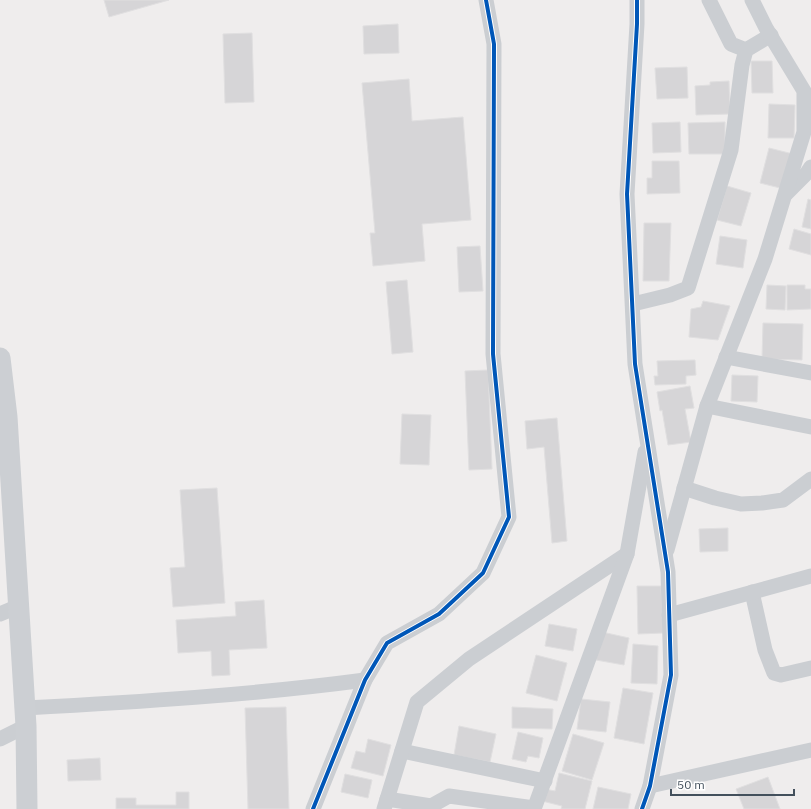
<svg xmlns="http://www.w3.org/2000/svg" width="811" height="809" font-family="'IBM Plex Sans',sans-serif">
<rect width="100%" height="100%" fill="#efeded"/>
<!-- building -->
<g fill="#d6d5d7" stroke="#e0dfe0">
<polygon points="104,0 169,0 109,17"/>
<polygon points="398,24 399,53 364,54 363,26"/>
<polygon points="252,33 254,102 225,103 223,34"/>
<polygon points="751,61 772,61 773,93 752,93"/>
<polygon points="687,67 688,98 657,99 655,68"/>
<polygon points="409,79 412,121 463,117 471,220 422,224 425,261 373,266 370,233 375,233 362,83"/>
<polygon points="729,81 730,114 696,115 695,86 710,85 710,82"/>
<polygon points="769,104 795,105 794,138 768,138"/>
<polygon points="680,122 681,152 653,153 652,123"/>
<polygon points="725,122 725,154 689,154 688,123"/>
<polygon points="769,148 793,154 784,189 760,183"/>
<polygon points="652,161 679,161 680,193 647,194 647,178 652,178"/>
<polygon points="727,186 751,193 741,226 717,220"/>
<polygon points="808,199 811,200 811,229 802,227"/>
<polygon points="644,223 671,223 669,281 643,281"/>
<polygon points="794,229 811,234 811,255 789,249"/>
<polygon points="720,236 747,240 743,268 716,264"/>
<polygon points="480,246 483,291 459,292 457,247"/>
<polygon points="407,280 413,352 392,354 386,282"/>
<polygon points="767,285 786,286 785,310 766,309"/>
<polygon points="787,285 805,285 805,289 811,289 811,309 787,310"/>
<polygon points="703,301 730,306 718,340 689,337 691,309 701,307"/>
<polygon points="763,323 803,324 802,360 762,359"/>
<polygon points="695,360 696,375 686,376 686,384 655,385 654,376 658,376 657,361"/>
<polygon points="488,370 492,469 469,470 465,371"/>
<polygon points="732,375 758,376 757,402 731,401"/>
<polygon points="690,386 694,408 685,409 691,442 668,445 662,410 660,411 657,392"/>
<polygon points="402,414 431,415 429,465 400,464"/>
<polygon points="557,418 567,541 552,543 544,447 527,449 525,421"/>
<polygon points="217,488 225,603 173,607 170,568 185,567 180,490"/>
<polygon points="728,528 728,551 700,552 699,529"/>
<polygon points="637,586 661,586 663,633 638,634"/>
<polygon points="264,600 267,648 229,650 230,675 212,676 211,651 178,653 176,620 236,616 235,602"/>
<polygon points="549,624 577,629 573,651 545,646"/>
<polygon points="602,632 629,638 624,665 596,660"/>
<polygon points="633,644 658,646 657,684 631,683"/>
<polygon points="536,655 567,663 557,701 526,693"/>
<polygon points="623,688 653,693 644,744 614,738"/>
<polygon points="581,699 610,702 606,732 577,729"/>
<polygon points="286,707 289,809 248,809 245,708"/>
<polygon points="512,707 553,709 552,729 512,728"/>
<polygon points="459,726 496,734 490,762 454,755"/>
<polygon points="518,732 543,738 539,758 528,756 526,762 512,759"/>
<polygon points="573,734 604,743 592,780 562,771"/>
<polygon points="368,739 391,745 383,776 351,768 356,751 365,753"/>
<polygon points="100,758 101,780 68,781 67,760"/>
<polygon points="559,773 592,781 585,809 561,809 562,806 542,801 545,789 555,791"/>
<polygon points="345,774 372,780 368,798 341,792"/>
<polygon points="768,777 780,809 744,809 736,789"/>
<polygon points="598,787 631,794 628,809 593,809"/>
<polygon points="176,792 189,792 189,809 116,809 116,798 136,798 136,805 176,805"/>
</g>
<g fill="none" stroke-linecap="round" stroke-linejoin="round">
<!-- street -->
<g stroke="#cbced2" stroke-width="15">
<polyline points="637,0 637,24 627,194 635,364 668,572 671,675 650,786 642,809"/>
<polyline points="709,0 731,44 746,50"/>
<polyline points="786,194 807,173 811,167"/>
<polyline points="633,304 670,295 688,288 731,150 742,65 746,50 771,35"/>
<polyline points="726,357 811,373"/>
<polyline points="707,406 811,427"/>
<polyline points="684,488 715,498 741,504 762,503 783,500 811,479"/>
<polyline points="667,550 707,406 765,259 804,132 804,91 766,28 752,0"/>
<polyline points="752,592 765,650 774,673 781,675 811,668"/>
<polyline points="0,614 19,606"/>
<polyline points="669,615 811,576"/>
<path d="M25 708C138 702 252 695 365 680"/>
<polyline points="0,739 26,726"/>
<polyline points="402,751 545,781"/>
<polyline points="650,786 811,750"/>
<polyline points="387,799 431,806 449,796 534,808"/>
<polyline points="313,809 365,680 387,643 439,614 483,573 509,517 493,354 494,44 486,0"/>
<polyline points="384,809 417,702 469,659 627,554"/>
<polyline points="534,809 627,554 645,452"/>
</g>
<!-- secondary -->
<polyline stroke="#cccfd3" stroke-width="21" points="0,358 7,417 26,726 27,809"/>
<defs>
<g id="cycleway">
<polyline points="637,0 637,24 627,194 635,364 668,572 671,675 650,786 642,809"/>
<polyline points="313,809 365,680 387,643 439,614 483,573 509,517 493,354 494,44 486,0"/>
</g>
</defs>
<!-- cycleway casing -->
<use href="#cycleway" stroke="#fff" stroke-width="6"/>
<!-- cycleway -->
<use href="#cycleway" stroke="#0057b8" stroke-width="4"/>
</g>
<!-- scale -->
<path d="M671 789v6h123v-6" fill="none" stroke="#43505c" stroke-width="2"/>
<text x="677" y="789" font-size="12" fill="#43505c" stroke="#ffffff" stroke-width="3" paint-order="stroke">50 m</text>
</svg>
